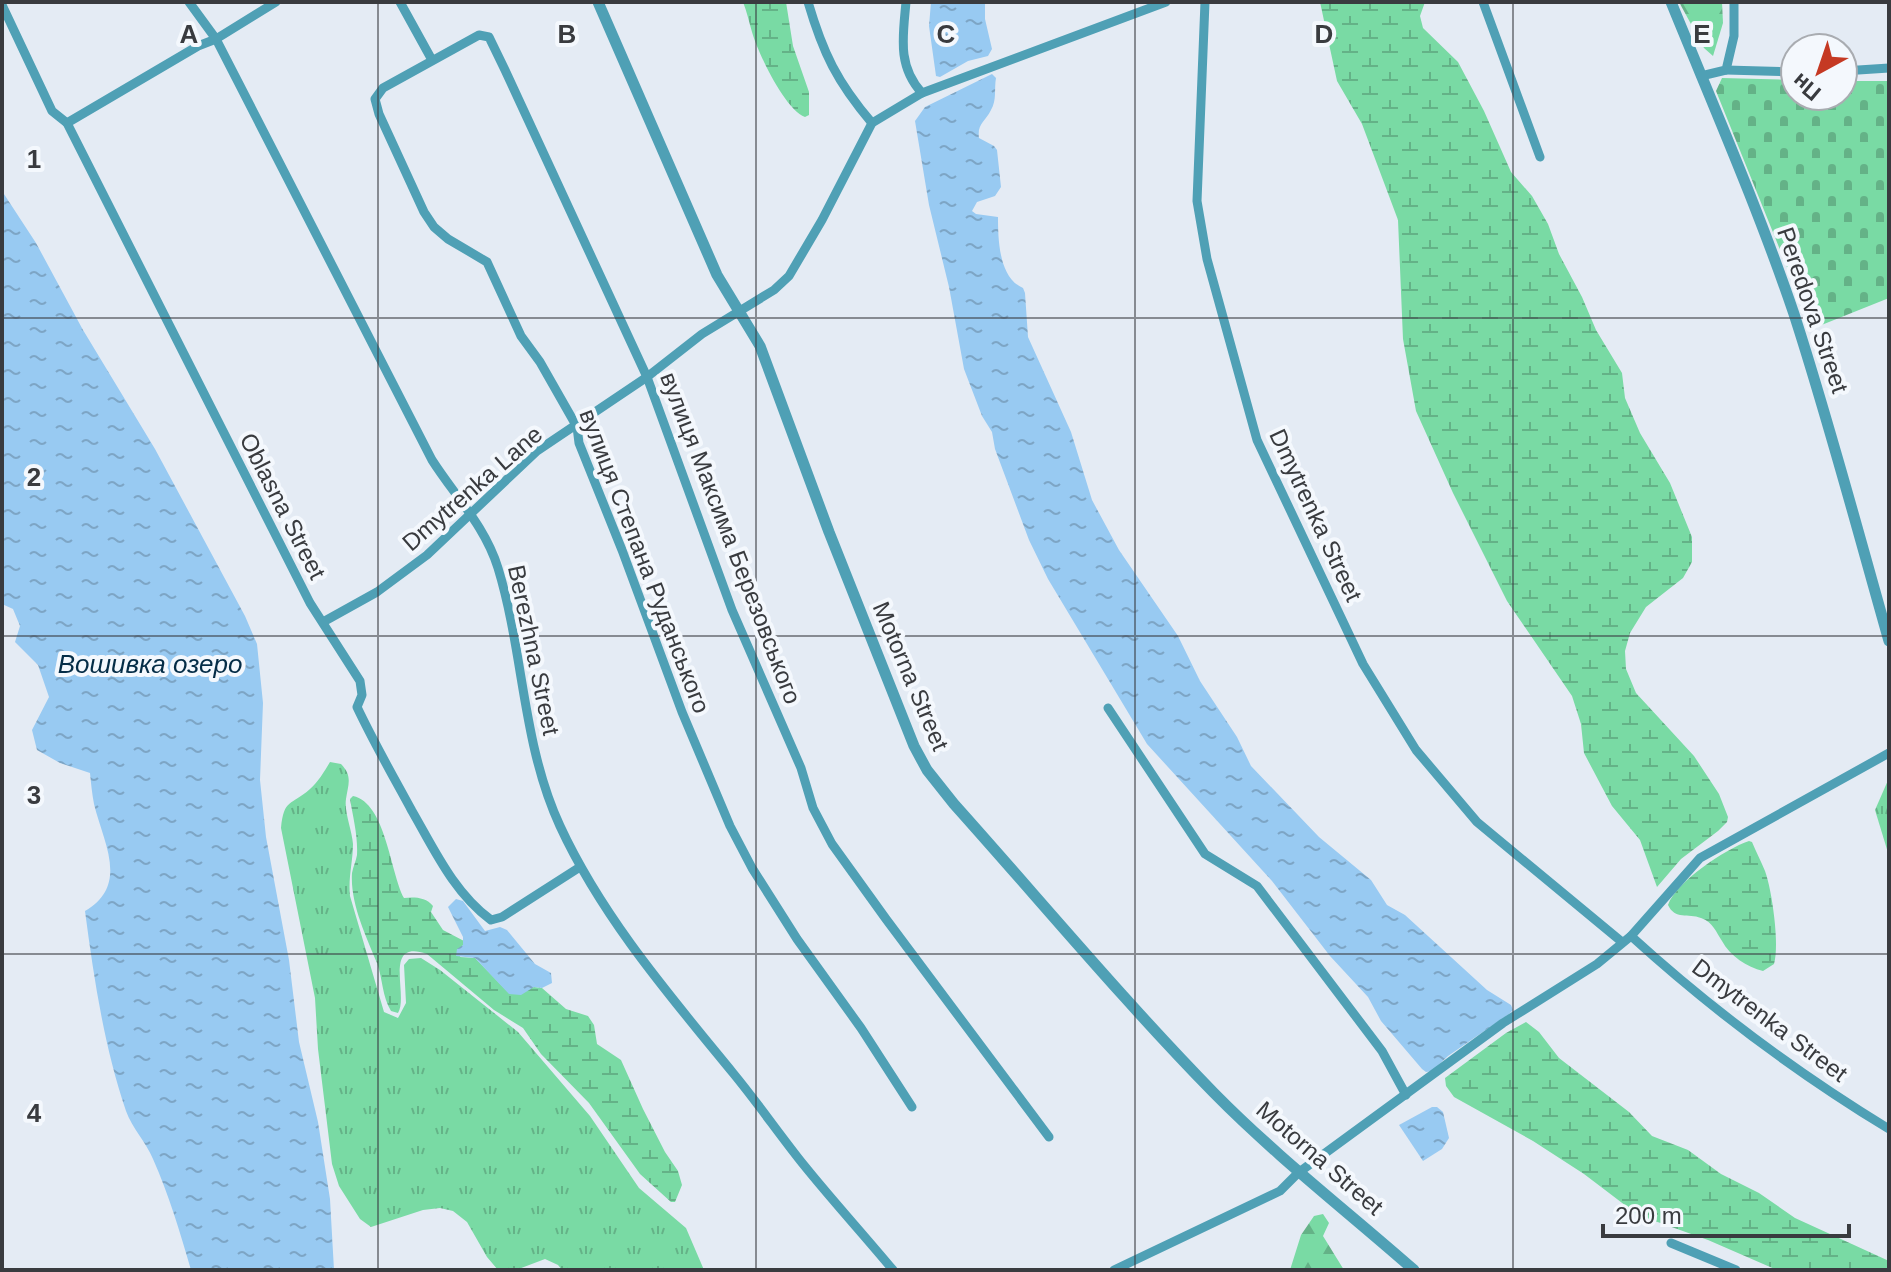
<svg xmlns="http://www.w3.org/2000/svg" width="1891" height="1272" font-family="Helvetica,sans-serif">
<defs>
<pattern id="grass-tufts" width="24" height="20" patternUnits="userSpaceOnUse" patternTransform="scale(2)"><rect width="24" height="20" fill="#79daa4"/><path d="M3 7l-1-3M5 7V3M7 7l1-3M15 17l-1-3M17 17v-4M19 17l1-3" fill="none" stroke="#64b287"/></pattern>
<pattern id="forest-firs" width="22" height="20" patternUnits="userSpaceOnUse" patternTransform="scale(2)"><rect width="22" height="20" fill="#79daa4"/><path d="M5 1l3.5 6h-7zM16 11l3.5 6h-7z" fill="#64b287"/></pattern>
<pattern id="wetland-marsh" width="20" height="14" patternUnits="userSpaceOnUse" patternTransform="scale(2)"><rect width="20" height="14" fill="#79daa4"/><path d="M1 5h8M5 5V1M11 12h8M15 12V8" fill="none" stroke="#64b287"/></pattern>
<pattern id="cemetery-stones" width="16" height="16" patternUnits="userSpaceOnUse" patternTransform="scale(2)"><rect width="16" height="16" fill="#79daa4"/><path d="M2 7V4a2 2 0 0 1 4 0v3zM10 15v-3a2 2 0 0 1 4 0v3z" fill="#64b287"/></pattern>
<pattern id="water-ripples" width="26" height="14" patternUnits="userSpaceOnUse" patternTransform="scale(2)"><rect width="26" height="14" fill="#98caf2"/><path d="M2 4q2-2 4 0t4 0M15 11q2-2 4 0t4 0" fill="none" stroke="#7da5c5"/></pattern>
</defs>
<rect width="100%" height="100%" fill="#e4ebf4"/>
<!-- grass -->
<g fill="url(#grass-tufts)">
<path d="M330 762 341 764C353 776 348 785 346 799 344 812 352 830 353 844 353 861 348 878 350 896L384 1012 398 1018 406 1003 404 965 409 959 421 958 440 970 518 1032 590 1116 639 1188 686 1228 704 1270H562L558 1265 545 1259 516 1270H498L487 1257 467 1222 453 1211 440 1208 423 1210 371 1227 360 1219 339 1186 332 1164 318 1049 315 998 281 828C284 798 291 806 310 789 318 782 324 772 330 762Z"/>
<polygon points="1889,778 1889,856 1875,810"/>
</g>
<!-- forest -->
<g fill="url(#forest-firs)">
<polygon points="1679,2 1722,2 1723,23 1713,56 1704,48"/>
<polygon points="1323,1214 1329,1223 1323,1236 1344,1270 1290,1270 1301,1235 1314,1216"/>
</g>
<!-- wetland -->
<g fill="url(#wetland-marsh)">
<path d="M743 2H786L793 46 809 92V115L805 117C785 110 758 53 752 32 749 22 747 12 743 2Z"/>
<polygon points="1320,2 1425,2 1420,16 1423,28 1458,62 1484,111 1511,172 1532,196 1548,224 1559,254 1582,297 1596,330 1622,373 1625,398 1640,433 1670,483 1692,537 1692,562 1683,578 1646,607 1630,633 1625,651 1626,669 1636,693 1694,756 1719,794 1728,817 1727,822 1718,831 1681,859 1657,887 1640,840 1612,806 1584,753 1581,724 1572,696 1507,601 1453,493 1416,411 1403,339 1398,220 1362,124 1337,81"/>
<path d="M353 796C386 803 390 872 404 898 414 897 426 897 433 906L431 912 443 930 464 941 460 957 475 958 510 994 534 987 542 988 566 1009 588 1016 594 1025 597 1044 621 1060 643 1109 665 1152 678 1171 682 1185 675 1202H671L640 1174 589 1103 541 1054 523 1028 494 1010 427 954C382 938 409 996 398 1013L391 1011C382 996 383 980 377 963 366 936 350 903 352 873 353 867 356 861 357 855 358 836 353 817 350 799Z"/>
<path d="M1749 841 1752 842C1756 852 1761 861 1765 871 1772 890 1780 946 1774 964L1763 971C1747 967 1730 956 1722 941 1716 932 1713 922 1701 918 1688 913 1675 920 1668 905 1676 882 1725 849 1749 841Z"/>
<polygon points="1526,1022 1539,1032 1559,1058 1629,1112 1652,1136 1688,1150 1721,1174 1759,1193 1795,1218 1889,1261 1889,1270 1777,1270 1708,1240 1638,1215 1584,1174 1533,1141 1454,1097 1446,1086 1445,1078 1506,1033"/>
</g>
<!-- cemetery -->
<polygon fill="url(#cemetery-stones)" points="1722,78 1795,80 1795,96 1843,96 1843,81 1889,81 1889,298 1814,328 1797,292 1716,91"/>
<!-- water -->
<g fill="url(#water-ripples)">
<polygon points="931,2 985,2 985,19 992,49 988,56 968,61 940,77 936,76 929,26"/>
<path d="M992 74 996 78C994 89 997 100 991 110 985 122 977 124 979 138L994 146 997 150 1001 187 995 196 977 202 972 211 976 214 998 217C998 240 999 278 1023 288L1025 293 1028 337 1071 432 1092 500 1119 550 1178 636 1200 681 1237 737 1251 766 1319 837 1371 880 1387 905 1405 915 1487 990 1511 1005 1513 1010 1509 1014 1448 1056 1432 1071 1426 1072 1422 1069 1381 1021 1368 997 1330 956 1272 881 1147 744 1048 579 1029 540 995 449 992 432 982 416 964 369 949 287 929 205 915 121 925 107Z"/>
<path d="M2 191 36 243 83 330 155 449 245 616 257 644 263 703 260 780 266 837 289 960 299 1042 318 1122 330 1199 334 1270H191C180 1232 169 1195 153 1159 146 1142 132 1128 126 1111 104 1046 94 979 85 911 130 885 103 842 94 804 92 794 91 783 90 773L60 763 37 750 32 730 49 697 38 665 15 642 20 626 13 609 2 604Z"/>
<polygon points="456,899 463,901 485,931 500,927 507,930 535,964 551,973 552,983 542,988 534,987 521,995 509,994 475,958 456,956 457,949 463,945 463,937 448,907"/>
<polygon points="1432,1107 1437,1107 1443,1112 1449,1138 1442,1149 1423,1161 1399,1125"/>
</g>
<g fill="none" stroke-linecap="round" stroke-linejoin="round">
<!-- minor -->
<g stroke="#4fa0b5" stroke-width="9">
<path d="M189 2 216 39 432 460C455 496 485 526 498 568 524 653 522 744 560 826 602 917 670 996 733 1073 757 1102 779 1134 803 1164 832 1200 863 1234 893 1270"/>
<polyline points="400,2 432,60"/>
<path d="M808 2C823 53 837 82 872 123"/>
<path d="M906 2C903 36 897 66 922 93"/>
<polyline points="1205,2 1197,201 1207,259 1257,440 1363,664 1416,750 1477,822 1622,942"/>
<polyline points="1483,2 1540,157"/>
<path d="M2 5 52 111 67 123 310 603 360 681 362 695 357 707C374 743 393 776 412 811 434 849 454 893 491 920L502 917 580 867"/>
<polyline points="1726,70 1795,72"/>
<polyline points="1843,71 1889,68"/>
<polyline points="1701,76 1726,70 1734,36 1734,2"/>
<polyline points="67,123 198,46 216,39 276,2"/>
<polyline points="323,622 377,592 427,555 537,451 647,377 702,334 774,290 789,276 822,220 872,123 922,93 1166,2"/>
<polyline points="1108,708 1205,854 1257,886 1382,1051 1406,1095"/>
<path d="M1631 936C1710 1008 1797 1073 1889 1129"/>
<polyline points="912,1107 861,1028 797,939 752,868 730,826 682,712 622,550 579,443 577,427 540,362 521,336 487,262 448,239 434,227 424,212 379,114 375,99 383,88 479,35 489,37 505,70 647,377 732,610 801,768 813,808 832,844 886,919 1049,1137"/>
<polyline points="1671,1243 1736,1270"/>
<polyline points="1114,1270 1280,1191 1298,1173 1503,1023 1597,964 1631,936 1700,858 1889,753"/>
</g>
<!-- tertiary -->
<g stroke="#4fa0b5" stroke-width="11">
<path d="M598 2 717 275 760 346 829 532 914 746 927 770 954 804C1040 900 1123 1000 1214 1093 1277 1157 1347 1211 1414 1270"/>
<path d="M1671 2C1713 105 1758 208 1794 314 1829 422 1858 532 1889 641"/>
</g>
</g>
<!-- grid -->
<path fill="none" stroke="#393b3f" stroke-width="2" stroke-opacity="0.55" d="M378 2V1270M756 2V1270M1135 2V1270M1513 2V1270M2 318H1889M2 636H1889M2 954H1889"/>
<g text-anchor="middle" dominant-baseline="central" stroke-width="8" stroke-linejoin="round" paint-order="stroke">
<!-- street labels -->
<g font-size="24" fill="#393b3f" stroke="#f4f8fd">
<text transform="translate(1813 310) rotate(71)">Peredova Street</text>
<text transform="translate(472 488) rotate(-41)">Dmytrenka Lane</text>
<text transform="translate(283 506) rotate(63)">Oblasna Street</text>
<text transform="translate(1316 515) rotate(65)">Dmytrenka Street</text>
<text transform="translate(731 538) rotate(69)">вулиця Максима Березовського</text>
<text transform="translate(645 561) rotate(69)">вулиця Степана Руданського</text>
<text transform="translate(534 650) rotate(78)">Berezhna Street</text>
<text transform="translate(911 676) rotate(67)">Motorna Street</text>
<text transform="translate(1770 1020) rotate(37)">Dmytrenka Street</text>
<text transform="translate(1320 1158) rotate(41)">Motorna Street</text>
</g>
<!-- water labels -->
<g font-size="26" font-style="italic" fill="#052d47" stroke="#f4f8fd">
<text x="150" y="664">Вошивка озеро</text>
</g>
</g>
<g font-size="26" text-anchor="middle" font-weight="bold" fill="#393b3f" stroke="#f4f8fd" stroke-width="8" stroke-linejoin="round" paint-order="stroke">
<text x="189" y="43">A</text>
<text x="567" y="43">B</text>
<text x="946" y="43">C</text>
<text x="1324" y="43">D</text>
<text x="1702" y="43">E</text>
<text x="34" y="168">1</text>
<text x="34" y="486">2</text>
<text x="34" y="804">3</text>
<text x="34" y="1122">4</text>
</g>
<!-- border -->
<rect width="1891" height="1272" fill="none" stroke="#393b3f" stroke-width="8"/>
<!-- north arrow -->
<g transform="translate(1819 72) rotate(220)"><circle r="38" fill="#f4f8fd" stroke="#a9acb1" stroke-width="2"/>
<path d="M0-6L14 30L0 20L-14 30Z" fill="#c53923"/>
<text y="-12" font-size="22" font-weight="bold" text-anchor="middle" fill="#393b3f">Пн</text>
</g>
<!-- scale -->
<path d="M1603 1224v12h246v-12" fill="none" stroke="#393b3f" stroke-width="4"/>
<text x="1615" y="1224" font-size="24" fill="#393b3f" stroke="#f4f8fd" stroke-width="6" paint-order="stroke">200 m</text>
</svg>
